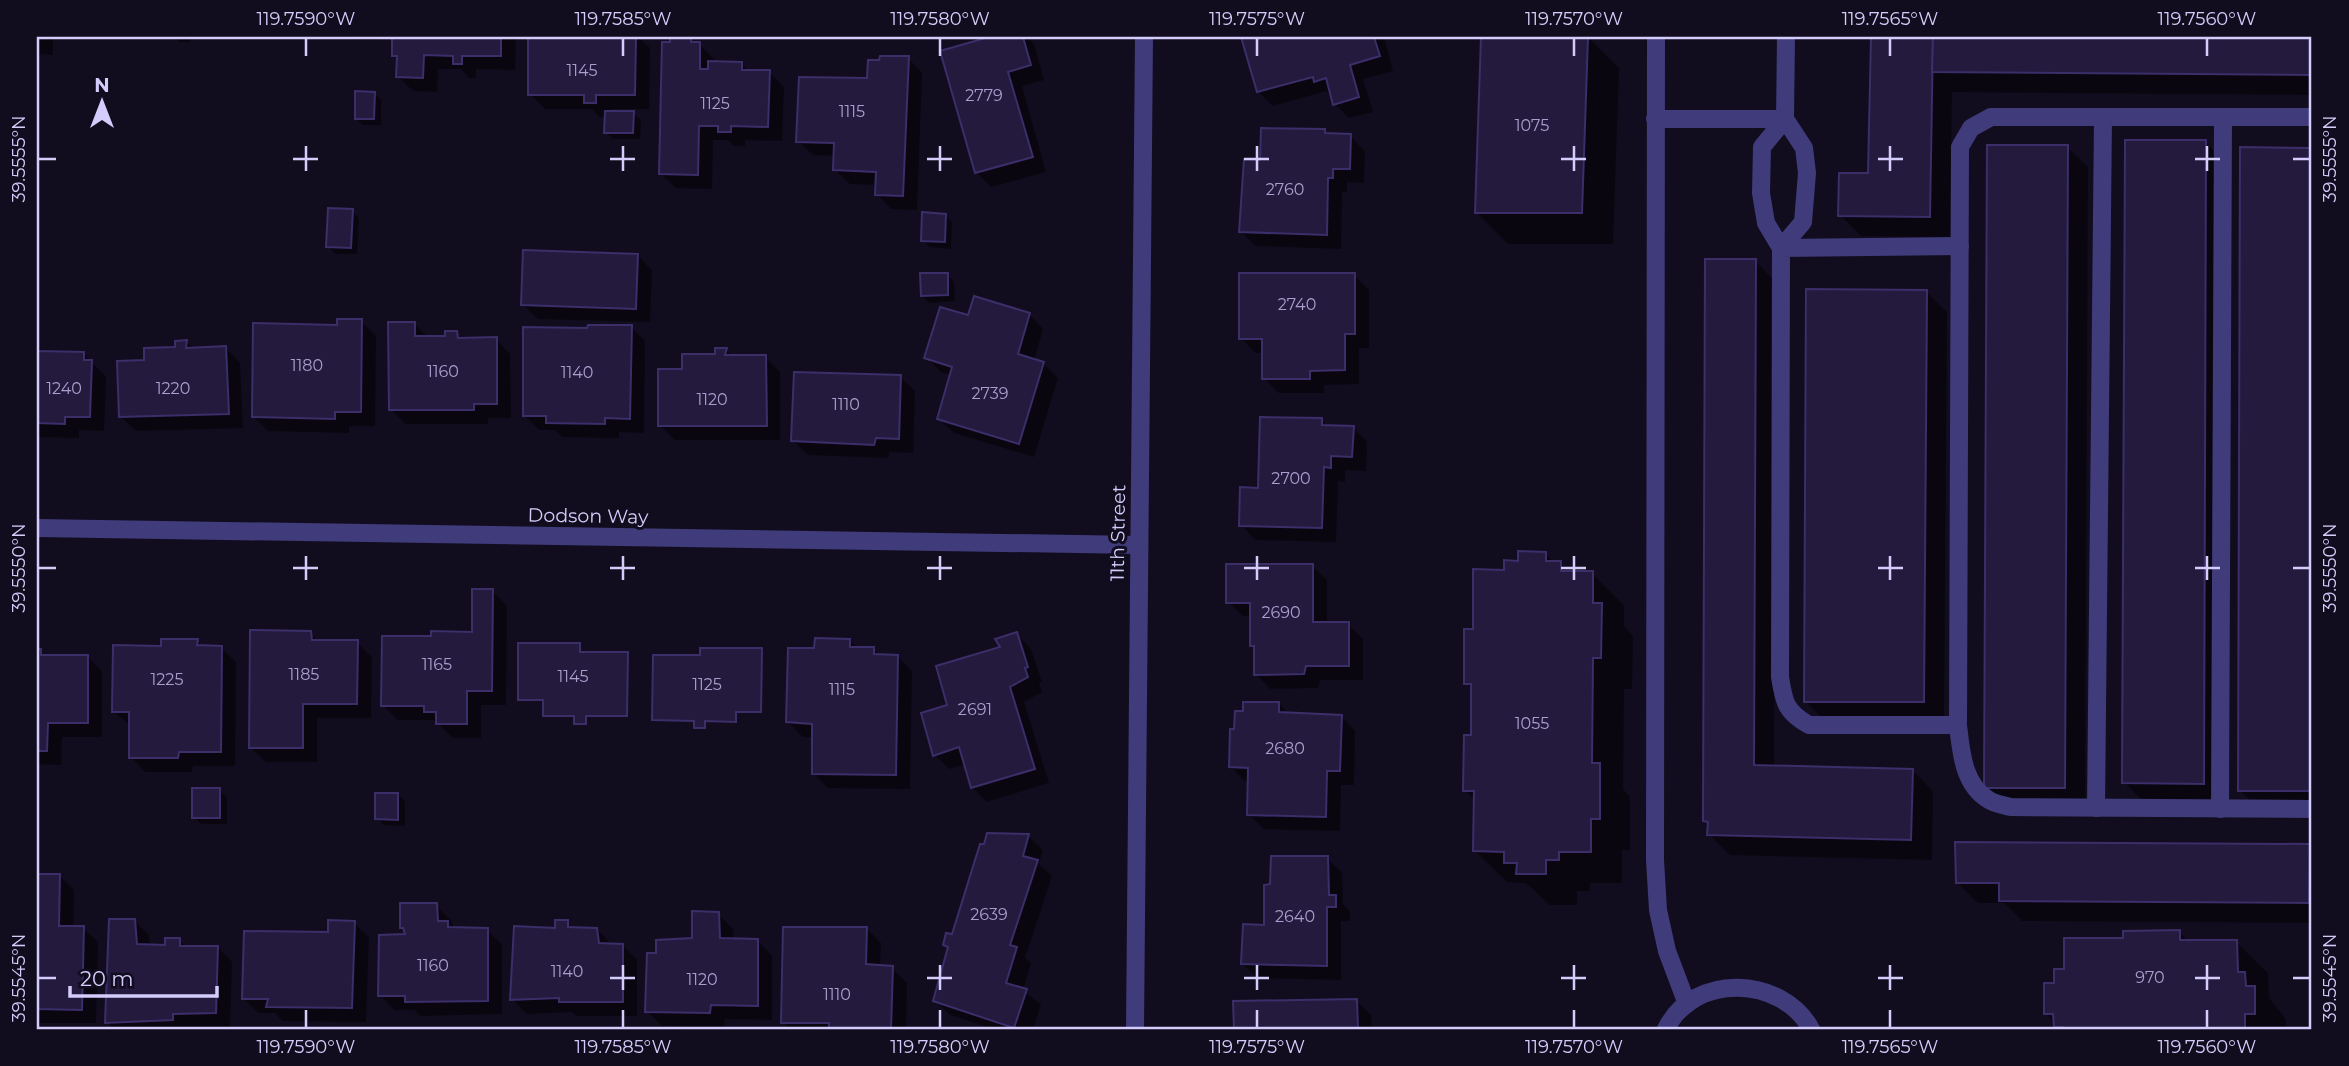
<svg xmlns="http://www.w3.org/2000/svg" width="2349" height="1066" font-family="Montserrat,sans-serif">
<rect width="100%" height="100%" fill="#110d1e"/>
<!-- shadow -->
<g fill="#0007">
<polygon points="37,37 53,37 53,55 37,54"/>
<polygon points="175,37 190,37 190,42 180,42"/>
<polygon points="273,37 379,37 379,40"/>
<polygon points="394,37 516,37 515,70 476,69 476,78 469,78 461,69 438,69 437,92 413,91 398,76 399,61 394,56"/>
<polygon points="530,37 638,37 650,48 649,109 610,109 610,113 633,113 641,120 640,139 613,139 606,132 606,117 600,117 592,109 545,109 530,94"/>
<polygon points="995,37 1027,37 1034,44 1044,80 1022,86 1046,172 991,187 977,173 942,52"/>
<polygon points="1243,37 1384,37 1393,71 1363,79 1373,112 1349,118 1335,104 1332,95 1326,91 1273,106 1258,91"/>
<polygon points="1483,37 1588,37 1619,68 1613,244 1508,244 1476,212"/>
<polygon points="1873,37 2312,37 2312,95 1952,92 1950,237 1861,236 1840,215 1870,175"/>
<polygon points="690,40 694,44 699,44 714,59 714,63 742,64 750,72 769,72 784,87 782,141 745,140 745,146 734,146 728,140 713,140 712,189 676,188 661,174"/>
<polygon points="908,58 922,73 917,210 891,209 877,194 877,185 850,184 835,170 836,156 813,155 798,141"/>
<polygon points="374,93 381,100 381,125 363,125 356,118"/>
<polygon points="1324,131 1329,135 1350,136 1365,151 1364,183 1347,182 1347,192 1342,192 1341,249 1256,246 1241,232 1262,161"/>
<polygon points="2205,142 2226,162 2224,804 2145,803 2124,782"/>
<polygon points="2067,147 2088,167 2085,809 2006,808 1985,787"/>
<polygon points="2242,149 2312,150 2312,811 2260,811 2240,790"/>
<polygon points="352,211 359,218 357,254 335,254 328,246"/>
<polygon points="945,215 952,222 951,249 930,247 922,240"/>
<polygon points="637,255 652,270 650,322 538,319 523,305"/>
<polygon points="1755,261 1776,282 1774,767 1913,771 1933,791 1932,860 1730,855 1709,834 1709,825 1705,820"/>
<polygon points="947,274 954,282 955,301 929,303 922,296"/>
<polygon points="1354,275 1369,290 1369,348 1359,348 1359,384 1324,385 1324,393 1279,393 1264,378 1264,353 1256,353 1241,338"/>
<polygon points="1926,291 1947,312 1944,723 1826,722 1805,701"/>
<polygon points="1029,314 1043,329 1034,361 1043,363 1058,378 1034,457 954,433 939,419 952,375 941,372 926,357 969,317"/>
<polygon points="361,321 376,336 375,426 349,426 349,433 268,431 254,417 339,327"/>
<polygon points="414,323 429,338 447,338 456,332 463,340 496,339 510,354 511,418 488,418 488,424 405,424 391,409"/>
<polygon points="631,327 645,341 644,433 619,432 619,438 562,437 555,430 539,430 524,415 589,330"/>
<polygon points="186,341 194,349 226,348 240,363 243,428 136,431 121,417 146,362 177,349"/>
<polygon points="37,345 45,353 84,354 106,377 104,431 79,430 79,438 37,437"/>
<polygon points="726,350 733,357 765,357 780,372 780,440 675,440 660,426 684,371 717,356"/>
<polygon points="900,377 915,391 913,453 890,452 888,458 808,455 793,441"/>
<polygon points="1321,420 1328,427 1353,427 1367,442 1366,471 1345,470 1345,482 1338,481 1336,542 1255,540 1241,525 1260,490"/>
<polygon points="1545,554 1555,563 1560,563 1570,573 1592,573 1624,605 1624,626 1633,636 1632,689 1624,689 1623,789 1630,797 1630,850 1622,850 1622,883 1590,883 1590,891 1577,891 1577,905 1550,905 1526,883 1507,882 1475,851 1476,801 1465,790 1473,737 1473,690 1466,683 1474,631 1506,572 1519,563"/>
<polygon points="1312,566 1327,580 1327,624 1348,624 1363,639 1363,680 1320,680 1318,688 1270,689 1256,674 1256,650 1251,645 1251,616 1243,616 1228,602"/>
<polygon points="492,591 507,606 506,705 481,705 481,738 453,738 434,720 398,720 383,705 433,638 474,634"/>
<polygon points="310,633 319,642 357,642 372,657 371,718 317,718 317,762 266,762 251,748"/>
<polygon points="1016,634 1031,649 1042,682 1039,683 1042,692 1024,702 1049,783 987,802 973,788 966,764 949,769 935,755 949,706"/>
<polygon points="850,640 858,649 873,649 881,656 898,657 912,671 910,789 828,788 813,773 814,737 803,737 788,722 790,649 816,650"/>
<polygon points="197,641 203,647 221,648 236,662 235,766 193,766 192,772 145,772 131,757 131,726 114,712"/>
<polygon points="37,651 40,651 46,657 88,657 102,671 102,737 62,737 61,765 37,764"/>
<polygon points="1279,704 1289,714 1341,716 1355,731 1354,785 1341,785 1340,831 1264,829 1249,814 1250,781 1245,781 1230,766 1236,730"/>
<polygon points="219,790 227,797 227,824 201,824 194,817"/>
<polygon points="398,794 405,801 405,826 384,825 377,818"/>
<polygon points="1028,836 1043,850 1039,864 1052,876 1025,958 1031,963 1023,990 1041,1005 1033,1029 994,1029 950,1015 935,1000 954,936"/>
<polygon points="2309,846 2312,849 2312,923 2022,921 2004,903 1978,903 1957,882"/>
<polygon points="1327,858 1342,873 1343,904 1350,911 1350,921 1341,921 1341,980 1257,978 1243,964 1266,927"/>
<polygon points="59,875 74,890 73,928 83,928 98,942 96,1023 37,1023 37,876"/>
<polygon points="436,905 451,920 454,929 487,930 502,945 502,1014 421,1016 414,1010 394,1010 380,995 407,936 401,927"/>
<polygon points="718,914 733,929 734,940 758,941 772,956 772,1020 725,1019 724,1027 662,1026 647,1011 694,940"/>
<polygon points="134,920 149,935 150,946 167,947 179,940 186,947 218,947 232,962 230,1027 114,1029 107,1022"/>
<polygon points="567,922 573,929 597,929 611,944 623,946 637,960 637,1016 576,1016 572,1012 527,1014 512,999 557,929"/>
<polygon points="354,923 369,937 366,1022 283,1021 275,1013 258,1013 243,998 330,934"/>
<polygon points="867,929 881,943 880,967 892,968 907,983 906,1029 790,1029 783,1022"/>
<polygon points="2179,932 2189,942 2236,942 2268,973 2269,998 2286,1019 2286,1029 2059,1029 2046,1013 2056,984 2065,971 2125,940"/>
<polygon points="1357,1001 1371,1015 1372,1029 1235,1029 1235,1002"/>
</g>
<!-- building -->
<g fill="#231a3e" stroke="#3c2e69" stroke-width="2">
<polygon points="392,37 501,37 501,56 462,56 462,64 453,64 453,56 424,55 423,78 396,77 397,56 392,56"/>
<polygon points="528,37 636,37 635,95 596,95 596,103 584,103 584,95 528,95"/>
<polygon points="989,37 1023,37 1031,65 1008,72 1033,157 975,173 940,51"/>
<polygon points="1241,37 1374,37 1380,56 1350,65 1359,97 1333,105 1326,78 1314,82 1313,77 1257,92"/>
<polygon points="1481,37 1588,37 1582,213 1475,213"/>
<polygon points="1871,37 1933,37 1930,217 1838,216 1839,173 1868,173"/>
<polygon points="1933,37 2312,37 2312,75 1932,72"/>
<polygon points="670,38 691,38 691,42 700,42 700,69 708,69 708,61 742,62 742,70 770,70 768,127 731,126 731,132 718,132 718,126 699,126 698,175 659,174 662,42 670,42"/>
<polygon points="880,56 909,56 903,196 875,195 876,172 833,170 834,143 796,142 799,77 867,78 868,60 879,60"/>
<polygon points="355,91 375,92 374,119 355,119"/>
<polygon points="605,111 634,111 633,133 604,133"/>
<polygon points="1261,128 1325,129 1325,133 1351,134 1350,169 1333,169 1333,178 1328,178 1327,235 1239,232 1244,159 1260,160"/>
<polygon points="2125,140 2206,140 2204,784 2122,783"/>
<polygon points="1987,145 2068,145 2065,788 1984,788"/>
<polygon points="2240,147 2312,148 2312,791 2238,791"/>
<polygon points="328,208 353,209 351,248 326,247"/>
<polygon points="922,212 946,214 945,242 921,241"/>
<polygon points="523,250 638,254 636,309 521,305"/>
<polygon points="1705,259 1756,259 1754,765 1913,769 1911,840 1707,835 1708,822 1703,821"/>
<polygon points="920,273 948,273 948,295 921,296"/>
<polygon points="1239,273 1355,273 1355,334 1345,334 1345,370 1310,371 1310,379 1262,379 1262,339 1239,339"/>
<polygon points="1806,289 1927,290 1924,702 1804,702"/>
<polygon points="974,296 1030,313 1018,354 1044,362 1019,444 937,419 952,367 924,358 940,307 968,315"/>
<polygon points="337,319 362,319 361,412 335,412 335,419 252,417 253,323 337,325"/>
<polygon points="388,322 415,322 415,336 445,336 445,331 457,331 458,338 497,337 497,404 474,404 474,410 389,410"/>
<polygon points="588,325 632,325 630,419 605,418 605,424 546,423 546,416 523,416 523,327 587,328"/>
<polygon points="187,340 186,348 226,346 229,414 119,417 117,361 144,360 144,348 175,347 175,341"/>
<polygon points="715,348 727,348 725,355 766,355 767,426 658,426 658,369 682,369 682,354 715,354"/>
<polygon points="37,351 84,352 84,360 92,360 90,417 65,417 65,424 37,423"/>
<polygon points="794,372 901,375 899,439 876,438 874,445 791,441"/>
<polygon points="1260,417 1322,418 1322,425 1354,426 1352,457 1331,456 1331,468 1324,467 1322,528 1239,526 1240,487 1258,488"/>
<polygon points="1518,551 1546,552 1546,561 1561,561 1561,571 1593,571 1593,603 1602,603 1601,658 1593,658 1592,763 1600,763 1600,819 1591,819 1591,852 1559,852 1559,860 1546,860 1546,874 1516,874 1517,863 1504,863 1504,852 1473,851 1474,791 1463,791 1464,735 1471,735 1471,684 1464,684 1464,629 1473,629 1473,569 1504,570 1504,560 1518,561"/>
<polygon points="1226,564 1313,564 1313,622 1349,622 1349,666 1306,666 1304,674 1254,675 1254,646 1250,646 1250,603 1226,603"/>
<polygon points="472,589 493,589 492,691 467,691 467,724 436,724 436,712 424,712 424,706 381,706 382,636 431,636 431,631 472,632"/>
<polygon points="250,630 311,631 312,640 358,640 357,704 303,704 303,748 249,748"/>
<polygon points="1017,632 1028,667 1025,668 1028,677 1010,687 1035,769 971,788 959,747 933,756 921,713 947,705 936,666 1000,647 995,639"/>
<polygon points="815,638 850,639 850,647 874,647 874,654 898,655 896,775 812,774 812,724 786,722 788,648 814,648"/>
<polygon points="161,639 198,639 197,645 222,646 221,752 179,752 178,758 129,758 129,712 112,712 113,645 161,646"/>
<polygon points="518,643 580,643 580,652 628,652 627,716 586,716 586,724 574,724 574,716 543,716 543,700 518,700"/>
<polygon points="700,648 762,648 761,712 736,712 736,722 705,721 705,728 694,728 694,721 652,720 653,655 700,655"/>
<polygon points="37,649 41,649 41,655 88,655 88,723 48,723 47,751 37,751"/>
<polygon points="1243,702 1279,702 1279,712 1342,715 1340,771 1327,771 1326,817 1247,815 1248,768 1229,767 1230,729 1234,729 1235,711 1243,711"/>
<rect x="192" y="788" width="28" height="30"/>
<polygon points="375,793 398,793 398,820 375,819"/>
<polygon points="987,833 1029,834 1023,856 1038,860 1010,945 1017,947 1006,983 1027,989 1014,1028 933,1001 948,947 943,945 946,933 952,934 980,844 984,844"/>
<polygon points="1955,842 2310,844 2309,903 1999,901 1999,883 1956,883"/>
<polygon points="1271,856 1328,856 1329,895 1336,895 1336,907 1327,907 1327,966 1241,964 1243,924 1264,925 1264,885 1270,884"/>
<polygon points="37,874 60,874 59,926 84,926 82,1010 37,1009"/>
<polygon points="400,903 437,903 438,921 448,921 448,927 488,928 488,1001 405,1002 405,996 378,996 379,935 405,934 403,928 400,928"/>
<polygon points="692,911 719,912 720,938 758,939 758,1006 711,1005 710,1013 645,1012 647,953 656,953 656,940 692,938"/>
<polygon points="109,919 135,919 137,944 165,945 165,938 180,938 180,946 218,946 216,1013 173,1014 173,1020 105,1023"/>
<polygon points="328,920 355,921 352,1008 266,1007 268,999 242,999 244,931 328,932"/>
<polygon points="555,920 568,920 568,927 597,928 599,943 623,944 623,1002 559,1002 559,998 510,1000 514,926 555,928"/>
<polygon points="783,927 867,927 866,964 893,966 891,1029 829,1029 829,1023 781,1023"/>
<polygon points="2180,930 2180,940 2237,940 2238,972 2245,972 2246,986 2255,986 2255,1014 2245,1014 2245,1028 2063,1029 2063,1027 2054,1027 2053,1014 2044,1014 2044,983 2054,983 2054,969 2064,969 2064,938 2123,938 2123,931"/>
<polygon points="1357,999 1358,1029 1234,1029 1233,1001"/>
</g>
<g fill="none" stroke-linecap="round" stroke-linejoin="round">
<!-- lane -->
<g stroke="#403b7b" stroke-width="18">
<polyline points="1656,37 1655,860 1658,910 1667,951 1687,1004"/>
<path d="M2312 117H1991L1971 128 1960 147 1958 725C1961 751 1963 785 1989 800 1995 804 2004 805 2010 807L2312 809"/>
<polyline points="1655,119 1785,119 1786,37"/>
<polygon points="1785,119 1804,148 1807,173 1803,222 1781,248 1766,223 1761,193 1762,147"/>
<path d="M1958 725H1809C1786 712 1784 703 1780 677L1781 248 1960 246"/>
<polyline points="2096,808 2103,117"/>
<polyline points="2220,809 2223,117"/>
<path d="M1666 1029C1694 972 1782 976 1811 1029"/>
</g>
<!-- street -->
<g stroke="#403b7b" stroke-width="18">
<polyline points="37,528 1139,545"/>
<polyline points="1135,1029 1144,37"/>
</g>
</g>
<!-- ticks -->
<path fill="none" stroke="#d4cdfc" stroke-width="2.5" d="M306 38V56M623 38V56M940 38V56M1257 38V56M1574 38V56M1890 38V56M2207 38V56M306 146V171M623 146V171M940 146V171M1257 146V171M1574 146V171M1890 146V171M2207 146V171M38 159H56M293 159H318M610 159H635M927 159H952M1244 159H1269M1561 159H1586M1878 159H1903M2195 159H2220M2293 159H2310M306 556V580M623 556V580M940 556V580M1257 556V580M1574 556V580M1890 556V580M2207 556V580M38 568H56M293 568H318M610 568H635M927 568H952M1244 568H1269M1561 568H1586M1878 568H1903M2195 568H2220M2293 568H2310M623 965V990M940 965V990M1257 965V990M1574 965V990M1890 965V990M2207 965V990M38 978H56M610 978H635M927 978H952M1244 978H1269M1561 978H1586M1878 978H1903M2195 978H2220M2293 978H2310M306 1010V1028M623 1010V1028M940 1010V1028M1257 1010V1028M1574 1010V1028M1890 1010V1028M2207 1010V1028"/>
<g text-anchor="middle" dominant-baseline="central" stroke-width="6" stroke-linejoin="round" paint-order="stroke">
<!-- number labels -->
<g font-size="16" fill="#a8a0cc">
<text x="582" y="70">1145</text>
<text x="984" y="95">2779</text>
<text x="715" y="103">1125</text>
<text x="852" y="111">1115</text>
<text x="1532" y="125">1075</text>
<text x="1285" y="189">2760</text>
<text x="1297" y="304">2740</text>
<text x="307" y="365">1180</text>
<text x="443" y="371">1160</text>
<text x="577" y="372">1140</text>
<text x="64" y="388">1240</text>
<text x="173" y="388">1220</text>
<text x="990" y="393">2739</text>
<text x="712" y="399">1120</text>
<text x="846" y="404">1110</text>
<text x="1291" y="478">2700</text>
<text x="1281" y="612">2690</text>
<text x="437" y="664">1165</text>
<text x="304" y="674">1185</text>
<text x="573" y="676">1145</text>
<text x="167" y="679">1225</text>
<text x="707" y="684">1125</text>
<text x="842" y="689">1115</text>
<text x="975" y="709">2691</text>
<text x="1532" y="723">1055</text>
<text x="1285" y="748">2680</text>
<text x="989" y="914">2639</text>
<text x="1295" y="916">2640</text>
<text x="433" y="965">1160</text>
<text x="567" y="971">1140</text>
<text x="2150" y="977">970</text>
<text x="702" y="979">1120</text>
<text x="837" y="994">1110</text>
</g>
<!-- street labels -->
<g font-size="19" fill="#d4cdfc" stroke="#110d1e">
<text transform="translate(588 516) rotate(1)">Dodson Way</text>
<text transform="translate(1118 533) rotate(-89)">11th Street</text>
</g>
</g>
<!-- border -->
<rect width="2349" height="1066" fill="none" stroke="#110d1e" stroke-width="77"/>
<!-- north arrow -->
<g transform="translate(102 102)" stroke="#110d1e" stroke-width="5" paint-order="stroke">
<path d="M0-5L12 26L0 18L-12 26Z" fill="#d4cdfc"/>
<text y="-10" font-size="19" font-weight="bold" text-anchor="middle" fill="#d4cdfc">N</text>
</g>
<!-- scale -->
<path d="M70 986v10h147v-10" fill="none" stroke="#d4cdfc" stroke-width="3.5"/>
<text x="80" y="986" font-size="21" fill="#d4cdfc" stroke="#110d1e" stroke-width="5" paint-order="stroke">20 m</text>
<rect x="38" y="38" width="2272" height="990" fill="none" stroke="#d4cdfc" stroke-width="2.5"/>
<g font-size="18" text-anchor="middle" fill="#d4cdfc">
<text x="306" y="25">119.7590°W</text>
<text x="623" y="25">119.7585°W</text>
<text x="940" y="25">119.7580°W</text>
<text x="1257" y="25">119.7575°W</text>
<text x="1574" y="25">119.7570°W</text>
<text x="1890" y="25">119.7565°W</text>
<text x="2207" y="25">119.7560°W</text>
<text transform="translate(19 159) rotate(-90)" y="6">39.5555°N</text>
<text transform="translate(2330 159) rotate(-90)" y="6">39.5555°N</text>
<text transform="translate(19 568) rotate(-90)" y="6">39.5550°N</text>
<text transform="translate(2330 568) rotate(-90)" y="6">39.5550°N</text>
<text transform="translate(19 978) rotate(-90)" y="6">39.5545°N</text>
<text transform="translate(2330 978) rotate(-90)" y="6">39.5545°N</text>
<text x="306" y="1053">119.7590°W</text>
<text x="623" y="1053">119.7585°W</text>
<text x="940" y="1053">119.7580°W</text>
<text x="1257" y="1053">119.7575°W</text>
<text x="1574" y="1053">119.7570°W</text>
<text x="1890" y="1053">119.7565°W</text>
<text x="2207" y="1053">119.7560°W</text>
</g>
</svg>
